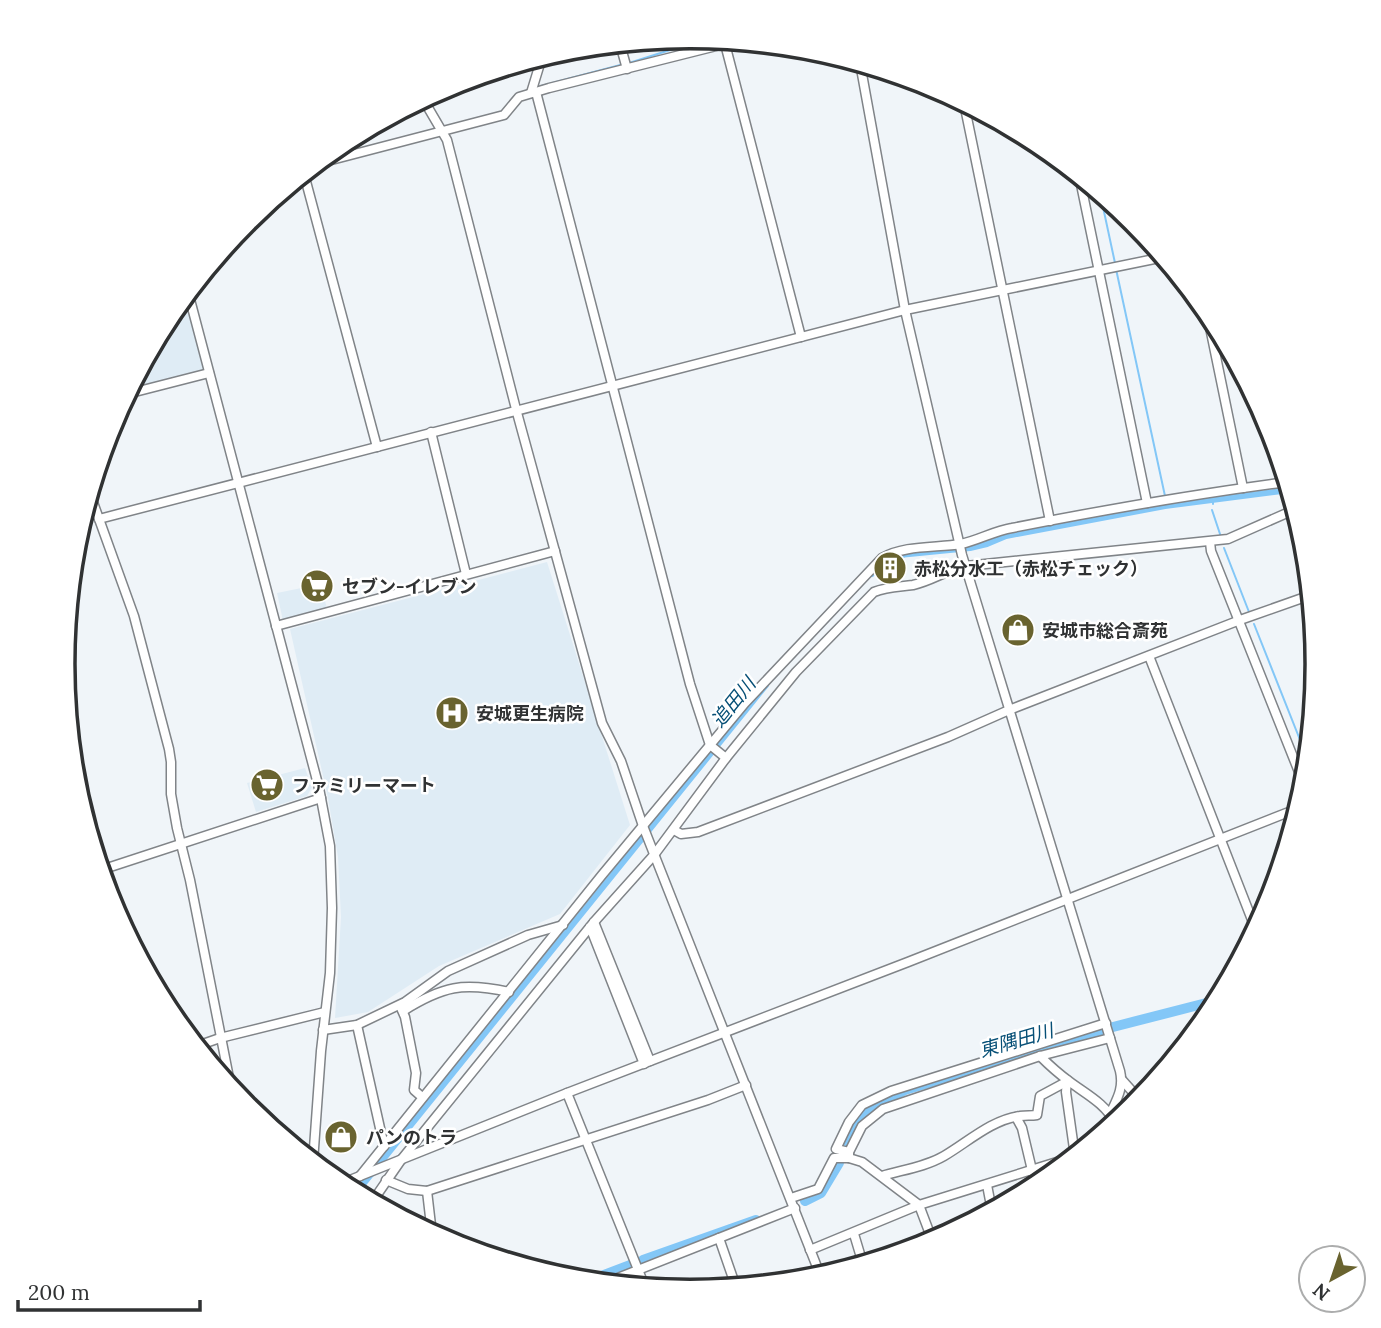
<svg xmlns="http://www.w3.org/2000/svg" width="1381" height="1328" font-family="Lora,'Noto Sans JP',serif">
<rect width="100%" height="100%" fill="#f0f5f9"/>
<!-- built -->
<g fill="#dfecf5">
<polygon points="186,298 204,372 128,391 169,315 182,299"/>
<polygon points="547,562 630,825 560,914 439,966 368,1012 335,1018 341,917 338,857 328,798 290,629"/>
<polygon points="321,584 327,609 283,621 277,593"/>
<polygon points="305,768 312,787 307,796 256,812 247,783"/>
</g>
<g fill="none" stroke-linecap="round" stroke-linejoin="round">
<!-- stream -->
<g stroke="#83c7f7" stroke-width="2">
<polyline points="629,63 708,38"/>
<polyline points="541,86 624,64"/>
<polyline points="1100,193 1115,263"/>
<polyline points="1116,269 1165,496"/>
<polyline points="1213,504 1213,501"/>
<polyline points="1212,510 1221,537"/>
<polyline points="1224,548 1249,612"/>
<polyline points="900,561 906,554"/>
<polyline points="1254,624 1308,760"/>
</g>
<!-- canal -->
<g stroke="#83c7f7" stroke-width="6">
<polyline points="872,574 886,560 899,555 970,548 987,544 1006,536 1165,506 1290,490"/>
<polyline points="356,1193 766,685"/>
</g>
<!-- river -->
<g stroke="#83c7f7" stroke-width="10">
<polyline points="846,1146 867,1109 905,1090 1113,1027 1218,1000"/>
<polyline points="805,1201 821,1193 839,1163"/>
<polyline points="643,1260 756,1220"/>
<polyline points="588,1281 633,1264"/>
</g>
<defs>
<g id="minor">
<polyline points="724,40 801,337"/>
<polyline points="620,44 627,69"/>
<path d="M860 63 905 310 962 555 1120 1071C1124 1088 1117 1099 1110 1114"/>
<polyline points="536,92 690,684 710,745 726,758"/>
<polyline points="531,93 542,57"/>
<polyline points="423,99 447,140 516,409 602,723 621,761 643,826 821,1277"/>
<polyline points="964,103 1050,521"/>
<polyline points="316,164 504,115 519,97 549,88 736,41"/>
<polyline points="304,174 377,447"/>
<polyline points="1079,175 1147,503"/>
<polyline points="188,292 319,788 330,846 332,908 330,973 321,1051 313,1162"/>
<polyline points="1206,308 1243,488"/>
<polyline points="127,394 209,373"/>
<polyline points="431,432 466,574"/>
<polyline points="90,494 134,616 169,749 171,762 171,794 177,828 190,880 231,1088"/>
<polyline points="99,519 905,310 1164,257"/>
<polyline points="1210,542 1211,551 1305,787"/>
<polyline points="276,626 555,551"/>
<polyline points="1149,656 1256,930"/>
<polyline points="674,830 681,834 698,832 948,737 1009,710 1240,620 1311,595"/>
<polyline points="101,870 321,798"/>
<polyline points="594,922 650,1061"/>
<polyline points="590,927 644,1064"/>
<polyline points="401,1008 405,1017 416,1073 414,1090 422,1097"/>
<path d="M403 1011C443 986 463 982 509 992"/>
<polyline points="1106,1023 891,1091 862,1105 849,1122 836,1149 849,1152 862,1126 883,1109 1040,1056 1110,1038"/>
<polyline points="357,1025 384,1146"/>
<polyline points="323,1030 357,1025 405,1002 448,971 528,935 563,925"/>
<polyline points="197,1046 220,1038 325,1012"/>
<path d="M1040 1056C1049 1065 1059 1074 1070 1082 1086 1094 1106 1104 1115 1123"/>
<polyline points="1067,1080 1066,1092 1075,1156"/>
<polyline points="1122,1080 1140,1100"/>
<polyline points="567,1093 645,1287"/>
<polyline points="1016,1117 1022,1128 1036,1187"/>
<polyline points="849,1152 849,1158 862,1162 919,1205 933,1242"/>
<path d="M360 1176 602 875 745 703 882 558C904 545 936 548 961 544 979 540 994 531 1012 528 1103 510 1195 494 1287 482"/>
<path d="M882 1176C902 1170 925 1167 944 1156 968 1142 991 1120 1020 1116 1026 1115 1031 1116 1037 1115L1040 1096 1066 1082"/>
<polyline points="386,1180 408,1189 427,1191 708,1100 746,1085"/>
<polyline points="340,1184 567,1093 908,962 1299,808"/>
<polyline points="987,1185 992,1211"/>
<polyline points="427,1191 432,1234"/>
<polyline points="791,1198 818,1189 834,1158 849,1158"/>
<path d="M372 1202 401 1160 594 922 654 855 726 758 796 672 874 592C887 587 899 587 913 585 932 581 948 569 966 566L1228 539 1296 509"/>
<polyline points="854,1234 863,1264"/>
<polyline points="719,1238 736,1287"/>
<polyline points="810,1250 919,1205 1073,1157"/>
<polyline points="605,1283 795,1208"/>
</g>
</defs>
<!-- minor casing -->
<use href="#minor" stroke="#808488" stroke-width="11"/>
<!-- minor -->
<use href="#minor" stroke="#fff" stroke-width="8"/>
</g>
<!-- icons -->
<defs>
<symbol id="building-disc" viewBox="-11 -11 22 22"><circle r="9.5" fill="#69632f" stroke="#fff"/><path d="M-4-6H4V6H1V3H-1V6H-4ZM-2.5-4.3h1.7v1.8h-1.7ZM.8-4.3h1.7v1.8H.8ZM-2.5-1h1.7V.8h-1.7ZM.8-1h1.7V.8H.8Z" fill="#fff"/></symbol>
<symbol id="supermarket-disc" viewBox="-11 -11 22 22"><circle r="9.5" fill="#69632f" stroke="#fff"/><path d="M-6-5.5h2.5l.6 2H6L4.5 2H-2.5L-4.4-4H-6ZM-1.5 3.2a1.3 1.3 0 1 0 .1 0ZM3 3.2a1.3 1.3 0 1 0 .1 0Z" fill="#fff"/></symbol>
<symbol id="shop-disc" viewBox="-11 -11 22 22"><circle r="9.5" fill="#69632f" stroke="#fff"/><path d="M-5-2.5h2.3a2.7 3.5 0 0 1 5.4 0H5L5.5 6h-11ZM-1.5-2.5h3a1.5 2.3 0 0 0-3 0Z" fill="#fff"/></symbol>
<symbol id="hospital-disc" viewBox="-11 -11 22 22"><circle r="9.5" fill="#69632f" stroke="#fff"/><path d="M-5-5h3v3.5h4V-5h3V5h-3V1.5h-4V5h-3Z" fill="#fff"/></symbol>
</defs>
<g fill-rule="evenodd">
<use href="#building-disc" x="871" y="549" width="38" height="38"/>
<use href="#supermarket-disc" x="298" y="567" width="38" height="38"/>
<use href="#shop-disc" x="999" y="611" width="38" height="38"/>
<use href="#hospital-disc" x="433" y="694" width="38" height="38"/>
<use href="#supermarket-disc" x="248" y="766" width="38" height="38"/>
<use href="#shop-disc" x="322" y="1118" width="38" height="38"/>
</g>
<g text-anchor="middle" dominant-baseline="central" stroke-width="5" stroke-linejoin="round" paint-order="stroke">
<!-- poi labels -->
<g font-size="18" font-weight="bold" fill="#303233" stroke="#fff" text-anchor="start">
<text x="914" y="568">赤松分水工（赤松チェック）</text>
<text x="342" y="586">セブン-イレブン</text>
<text x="1042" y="630">安城市総合斎苑</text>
<text x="476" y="713">安城更生病院</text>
<text x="292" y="785">ファミリーマート</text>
<text x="366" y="1137">パンのトラ</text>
</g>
<!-- water labels -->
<g font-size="19" font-style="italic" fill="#064f76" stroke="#fff">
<text transform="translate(733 702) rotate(-51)">追田川</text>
<text transform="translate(1016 1040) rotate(-16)">東隅田川</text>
</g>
</g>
<!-- crop -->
<path d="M0 0H1381V1328H0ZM75 664a615 615 0 1 1 1230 0a615 615 0 1 1-1230 0Z" fill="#fff" fill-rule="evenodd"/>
<path fill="none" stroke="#303233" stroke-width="3.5" d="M75 664a615 615 0 1 1 1230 0a615 615 0 1 1-1230 0Z"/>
<!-- north arrow -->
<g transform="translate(1332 1279) rotate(220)"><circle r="33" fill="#ffffff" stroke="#acadad" stroke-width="2"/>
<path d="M0-5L12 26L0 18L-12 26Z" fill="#69632f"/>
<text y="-10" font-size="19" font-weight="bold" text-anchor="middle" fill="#303233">N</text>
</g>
<!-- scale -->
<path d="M18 1300v10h182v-10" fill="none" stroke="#303233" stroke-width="3.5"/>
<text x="28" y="1300" font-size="21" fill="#303233" stroke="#ffffff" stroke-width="5" paint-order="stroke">200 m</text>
</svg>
